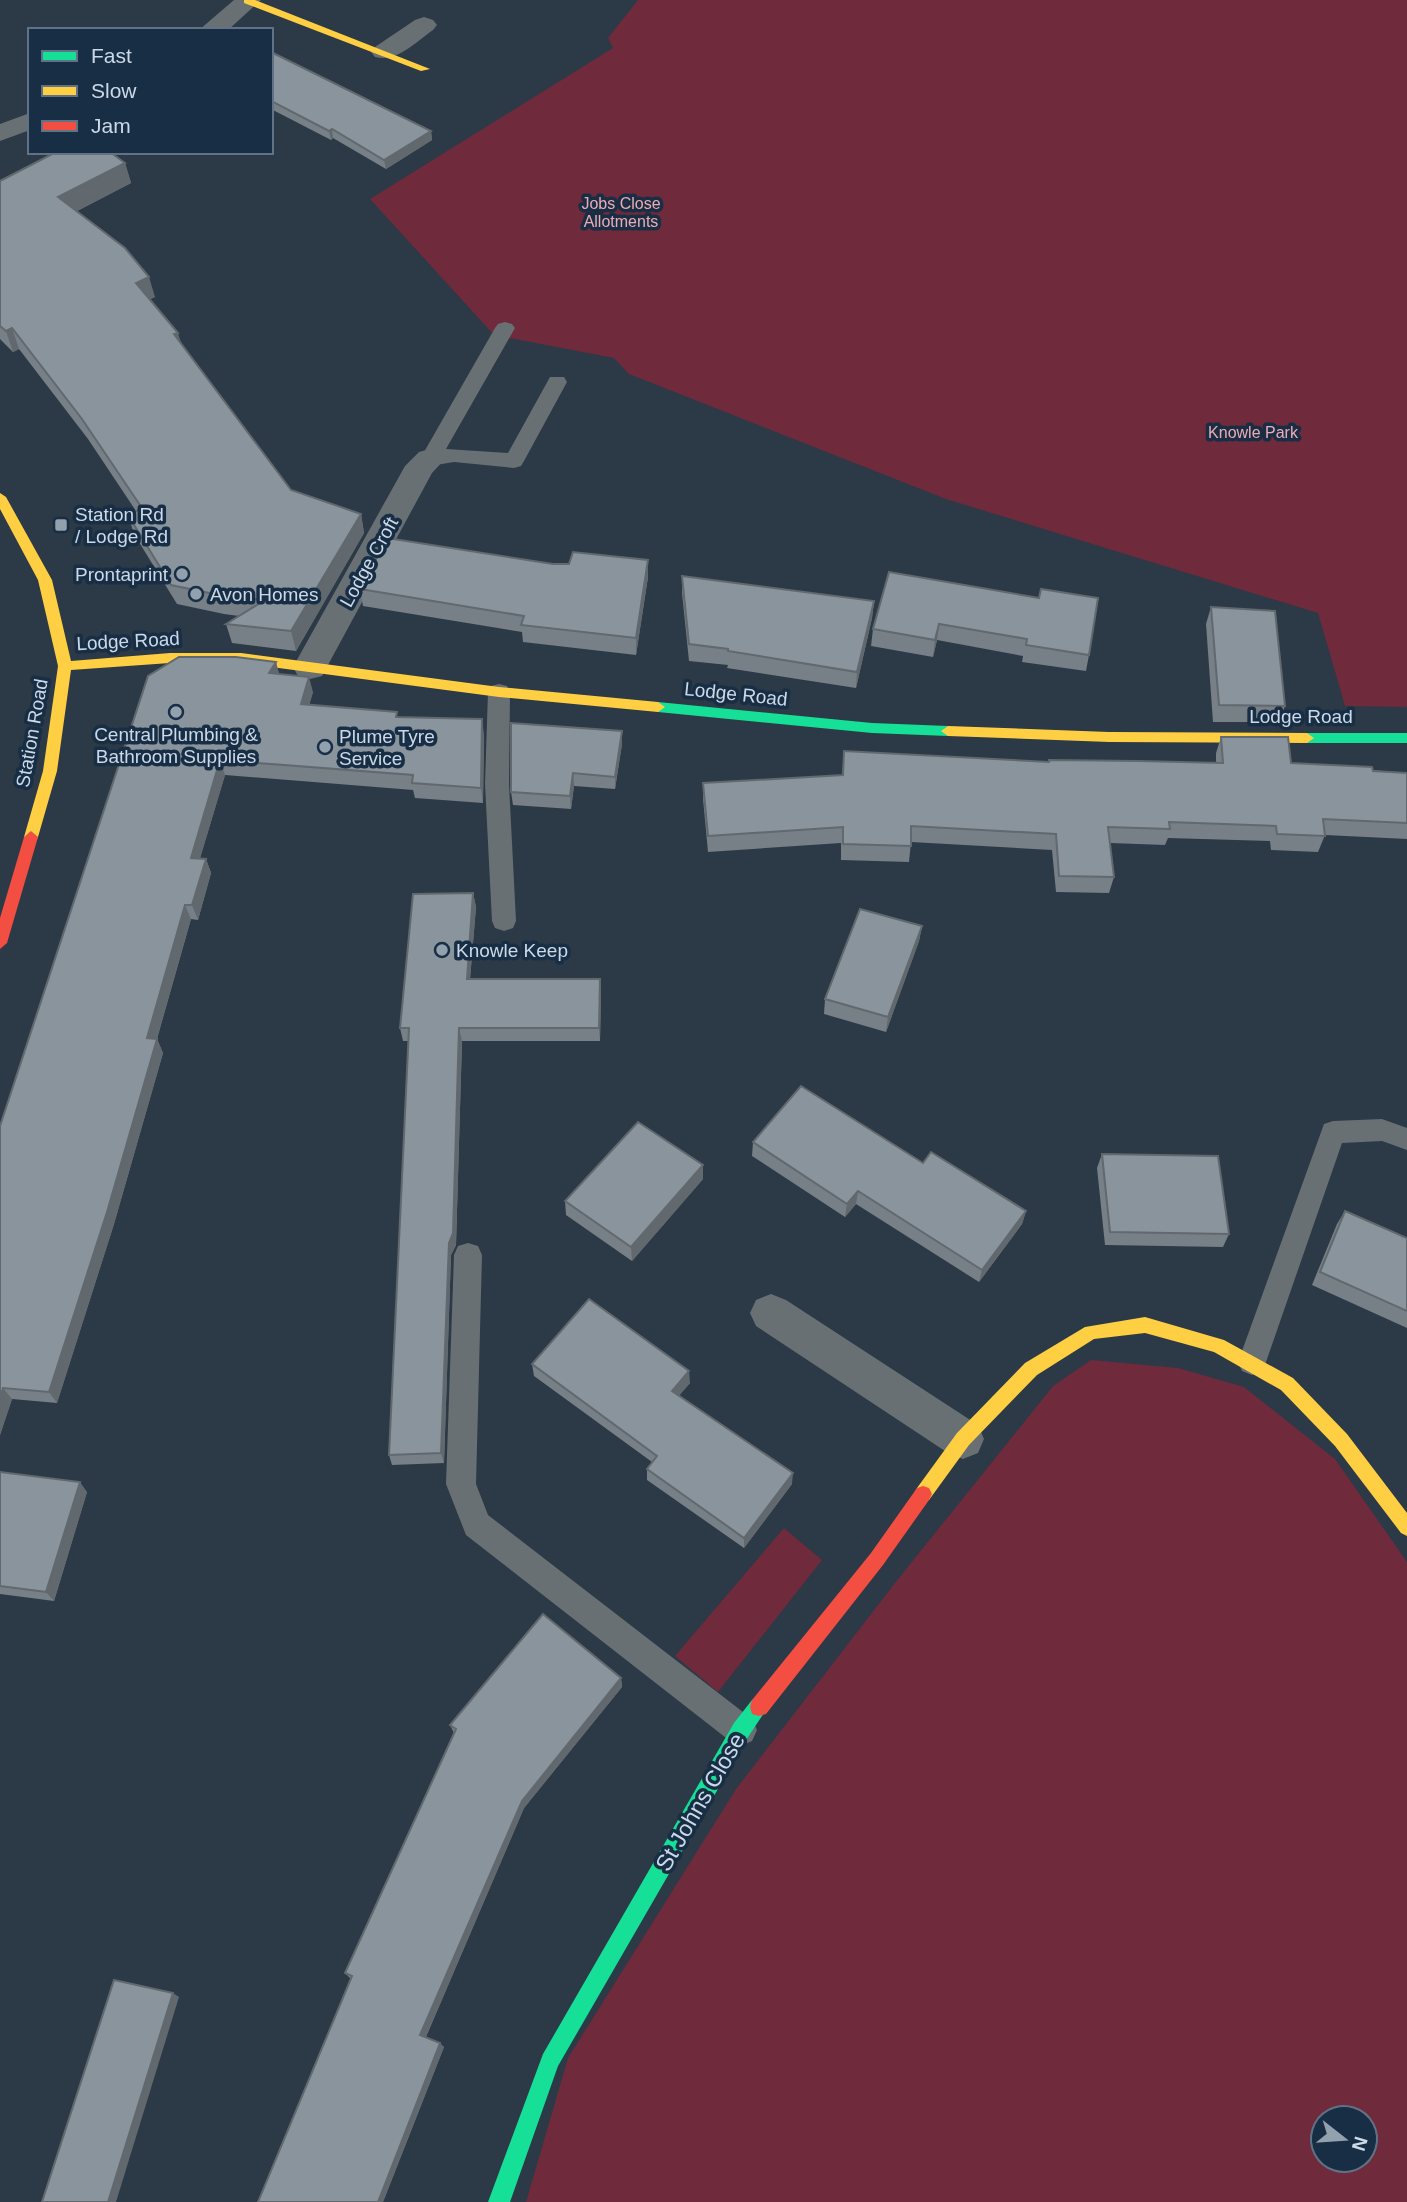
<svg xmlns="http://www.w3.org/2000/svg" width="1407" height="2202" font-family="Arial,sans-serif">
<rect width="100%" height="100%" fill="#2c3946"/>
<!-- green -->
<g fill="#6f2a3c" fill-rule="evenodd">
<polygon points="638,0 1407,0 1407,707 1345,706 1318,613 946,499 629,374 614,358 494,335 370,199 613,48 608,38"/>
<path d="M1091 1360 1178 1368 1244 1387 1335 1459 1407 1562V2202H526L568 2058 736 1789 895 1583 1053 1386ZM1323 2118H1365V2160H1323Z"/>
<polygon points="784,1528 822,1560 718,1692 675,1656"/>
</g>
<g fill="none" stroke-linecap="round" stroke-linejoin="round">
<!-- lane -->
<g fill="#687074" fill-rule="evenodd">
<polygon points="505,322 512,324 515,328 446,449 508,453 550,377 564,377 567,382 524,461 521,466 514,468 454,462 430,466 423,464 420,459 495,328 498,324"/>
<polygon points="499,684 507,686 510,692 509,784 516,921 513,928 504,931 495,928 492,921 485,784 488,692 491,686"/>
<polygon points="1382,1119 1407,1128 1407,1150 1382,1141 1342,1143 1266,1362 1262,1371 1252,1375 1242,1371 1238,1362 1324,1124 1333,1121"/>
<polygon points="468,1243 478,1246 482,1255 476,1484 488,1515 752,1719 757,1730 752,1741 741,1746 730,1741 466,1535 446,1484 454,1255 458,1246"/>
</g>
<!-- street -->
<g fill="#687074" fill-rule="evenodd">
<polygon points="234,0 261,0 228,30 199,30"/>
<path d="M424 17 433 20 437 25 433 30C416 42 396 63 375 57L371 52 375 47 415 20Z"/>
<polygon points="30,113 30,130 0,141 0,124"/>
<polygon points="430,449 441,452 445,459 432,473 322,676 310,679 298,676 293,667 405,466 419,452"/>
<polygon points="771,1294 786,1300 978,1425 984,1439 978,1453 963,1459 948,1453 756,1326 750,1313 756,1300"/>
</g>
<!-- fast -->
<g fill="#16e098" fill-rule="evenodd">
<polygon points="658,702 872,723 948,726 955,731 948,736 872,733 658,712 651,707"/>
<polygon points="1307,733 1407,733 1407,743 1307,743 1300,738"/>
<polygon points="759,1698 766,1700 768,1707 748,1737 558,2066 510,2202 488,2202 543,2054 734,1723 752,1700"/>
</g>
<!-- slow -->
<g fill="#ffcf43" fill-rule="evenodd">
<polygon points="244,0 255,0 430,69 421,71 244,3"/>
<polygon points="0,493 6,497 52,580 71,661 170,653 241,653 499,687 658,702 665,707 658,712 499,697 241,663 170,663 71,670 57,771 38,837 36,841 26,841 24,837 43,771 58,666 38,580 0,509"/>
<polygon points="948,726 1109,732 1307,733 1314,738 1307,743 1109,742 948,736 941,731"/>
<polygon points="1145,1317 1224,1340 1293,1378 1347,1434 1407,1513 1407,1536 1401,1533 1335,1446 1281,1390 1214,1352 1145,1333 1094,1339 1037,1375 969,1445 929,1500 923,1502 917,1500 914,1494 917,1488 957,1433 1025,1363 1085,1327"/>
</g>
<!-- jam -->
<g fill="#f24e42" fill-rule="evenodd">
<polygon points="31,831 38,837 7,943 0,949 0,918 24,837"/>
<polygon points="923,1486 929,1488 932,1494 929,1500 883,1565 766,1714 759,1716 752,1714 750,1707 752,1700 871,1553 917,1488"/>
</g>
</g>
<!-- wall -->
<g fill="#777f87">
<polygon points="271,52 431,131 432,140 386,169 333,138 331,140 271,109"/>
<polygon points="125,163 131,183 77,211 155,297 150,299 181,344 291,490 361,514 364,533 296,651 232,643 226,624 239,616 224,614 177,604 134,534 128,515 136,511 88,439 19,349 13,352 0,339 0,181"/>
<polygon points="648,560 648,577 636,655 523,642 522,632 363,606 360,589 553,564"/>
<polygon points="889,572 1089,655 1086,671 1022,662 1023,656 937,640 933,657 871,646 873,629"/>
<polygon points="682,576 874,601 872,618 856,688 727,668 728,665 689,661 682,593"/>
<polygon points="1211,607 1285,706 1279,722 1213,722 1206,624"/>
<polygon points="276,662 279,674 313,692 309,705 398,717 484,734 483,803 415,798 413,790 225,775 200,858 206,859 211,873 198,920 191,919 157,1039 163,1053 114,1224 57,1403 12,1399 0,1435 0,1126"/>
<polygon points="622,731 622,744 615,789 574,786 571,809 513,805 511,792"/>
<polygon points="1221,737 1291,763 1407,773 1407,839 1325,835 1318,852 1271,850 1270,841 1168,838 1165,845 1110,843 1114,877 1109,893 1056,892 1052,850 911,842 909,862 841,860 841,843 708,852 703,799 703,783 842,775 844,751 1049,762 1049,760 1216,763 1216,753"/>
<polygon points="473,893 476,907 470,979 600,979 601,992 600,1041 462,1041 456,1245 451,1255 444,1463 392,1465 389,1455 408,1041 403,1041 400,1028"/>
<polygon points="922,926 919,941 886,1032 824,1014 825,999"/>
<polygon points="753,1142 923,1163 1026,1211 1022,1224 979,1282 856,1204 845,1217 752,1156"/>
<polygon points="1102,1154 1229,1234 1223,1247 1105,1245 1097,1168"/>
<polygon points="703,1179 632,1261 566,1215 565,1201"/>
<polygon points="1345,1211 1407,1238 1407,1328 1312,1285 1337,1224"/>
<polygon points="532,1364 690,1383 679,1395 792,1484 744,1548 647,1480 647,1469 652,1462 534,1376"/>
<polygon points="0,1472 87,1492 54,1601 0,1594"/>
<polygon points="621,1678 622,1687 524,1808 426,2037 444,2047 383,2202 258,2202 351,1979 345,1973 454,1733 450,1725"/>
</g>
<!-- shaded-wall -->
<g fill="#61686e">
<polygon points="332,129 333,138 331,140 329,131"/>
<polygon points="431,131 432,140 386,169 384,160"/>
<polygon points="125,163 131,183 64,218 58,197"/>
<polygon points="149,277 155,297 142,303 136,283"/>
<polygon points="12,328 19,349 13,352 6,331"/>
<polygon points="178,333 184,353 174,334"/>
<polygon points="361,514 364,533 296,651 291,631"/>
<polygon points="648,560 648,577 636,655 636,638"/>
<polygon points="874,601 872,618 856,688 857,672"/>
<polygon points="939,624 937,640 933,657 935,640"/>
<polygon points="276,662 280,678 269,673"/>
<polygon points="309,677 313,692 305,720 301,704"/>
<polygon points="482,719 484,734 483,803 481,788"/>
<polygon points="622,731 622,744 615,789 615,777"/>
<polygon points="220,760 225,775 196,872 191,858"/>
<polygon points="573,773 574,786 571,809 570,796"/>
<polygon points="206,859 211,873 198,920 192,905"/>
<polygon points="473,893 476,907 469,992 467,979"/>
<polygon points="185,905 191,919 153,1052 147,1038"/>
<polygon points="922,926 919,941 886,1032 888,1017"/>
<polygon points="600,979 601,992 600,1041 599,1028"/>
<polygon points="459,1028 462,1041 456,1245 451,1255 444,1463 441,1453 449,1243"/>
<polygon points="157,1039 163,1053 114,1224 57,1403 49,1392"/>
<polygon points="703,1165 703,1179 632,1261 631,1247"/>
<polygon points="858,1191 856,1204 845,1217 847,1204"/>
<polygon points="1026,1211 1022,1224 979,1282 982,1270"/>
<polygon points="689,1371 690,1383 673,1403 672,1391"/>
<polygon points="3,1388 12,1399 0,1435 0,1398"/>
<polygon points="793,1473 792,1484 744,1548 744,1538"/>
<polygon points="80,1482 87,1492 54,1601 46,1592"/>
<polygon points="621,1678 622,1687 524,1808 425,2039 420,2035 522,1801"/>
<polygon points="173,1993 179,1997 116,2202 108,2202"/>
<polygon points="440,2043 444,2047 383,2202 378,2202"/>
</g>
<!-- building -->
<g fill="#8a949d" stroke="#61686e" stroke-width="2">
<polygon points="271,52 431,131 384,160 332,129 329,131 271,101"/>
<polygon points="56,152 110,152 125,163 58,197 125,248 149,277 136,283 178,333 174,334 291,490 361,514 291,631 226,624 265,600 219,595 171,585 128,515 142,508 82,419 12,328 6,331 0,326 0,181"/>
<polygon points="387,538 553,564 569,564 573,552 648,560 636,638 521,625 524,616 360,589"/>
<polygon points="889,572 1039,598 1041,589 1098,598 1089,655 1026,645 1027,639 939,624 935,640 873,629"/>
<polygon points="682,576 874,601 857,672 728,651 728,649 689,644"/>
<polygon points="1211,607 1275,611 1285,706 1219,705"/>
<polygon points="179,657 236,657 276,662 269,673 309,677 301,704 397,712 396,717 482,719 481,788 412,783 413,775 220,760 191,858 206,859 192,905 185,905 147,1038 157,1039 107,1212 49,1392 3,1388 0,1398 0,1126 148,676"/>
<polygon points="511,723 622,731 615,777 573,773 570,796 511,792"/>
<polygon points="1221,737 1288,737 1291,763 1372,767 1373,771 1407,773 1407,823 1323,819 1325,836 1277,834 1276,826 1169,822 1170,829 1108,827 1114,877 1059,876 1056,834 911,826 911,846 843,844 843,827 708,836 703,783 843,775 844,751 1049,762 1049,760 1139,761 1223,763"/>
<polygon points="473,893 467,979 600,979 599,1028 459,1028 453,1233 449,1243 441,1453 389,1455 409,1028 400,1028 413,894"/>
<polygon points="860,909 922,926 888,1017 825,999"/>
<polygon points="801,1086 923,1163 931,1152 1026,1211 982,1270 858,1191 847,1204 753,1142"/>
<polygon points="638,1122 703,1165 631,1247 565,1201"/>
<polygon points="1102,1154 1218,1156 1229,1234 1110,1232"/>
<polygon points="1345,1211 1407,1238 1407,1311 1320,1272"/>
<polygon points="589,1299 689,1371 672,1391 793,1473 744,1538 647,1469 657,1456 532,1364"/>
<polygon points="0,1472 80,1482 46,1592 0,1586"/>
<polygon points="543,1614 621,1678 522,1801 420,2035 440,2043 378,2202 258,2202 352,1976 345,1973 456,1729 450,1725"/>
<polygon points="114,1980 173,1993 108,2202 42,2202"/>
</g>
<!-- markers -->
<g fill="#93a1af" stroke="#182e45" stroke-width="2.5">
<rect x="54" y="518" width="14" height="14" rx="3.5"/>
<circle cx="182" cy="574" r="7"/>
<circle cx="196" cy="594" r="7"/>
<circle cx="176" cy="712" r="7"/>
<circle cx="325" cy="747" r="7"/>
<circle cx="442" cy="950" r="7"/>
</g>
<g text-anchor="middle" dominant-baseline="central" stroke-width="7" stroke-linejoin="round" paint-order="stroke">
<!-- far-park labels -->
<g font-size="16" fill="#eeabb3" stroke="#182e45">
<text x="621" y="203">Jobs Close<tspan x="621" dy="18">Allotments</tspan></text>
<text x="1253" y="432">Knowle Park</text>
</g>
<!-- poi labels -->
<g font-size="19" fill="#cbd9e8" stroke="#182e45" text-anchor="start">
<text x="75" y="514">Station Rd<tspan x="75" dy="22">/ Lodge Rd</tspan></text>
<text x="168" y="574" text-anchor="end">Prontaprint</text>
<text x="210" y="594">Avon Homes</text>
<text x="176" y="734" text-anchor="middle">Central Plumbing &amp;<tspan x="176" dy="22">Bathroom Supplies</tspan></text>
<text x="339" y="736">Plume Tyre<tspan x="339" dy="22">Service</tspan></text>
<text x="456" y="950">Knowle Keep</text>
</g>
<!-- street labels -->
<g font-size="19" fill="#cbd9e8" stroke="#182e45">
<text transform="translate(369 562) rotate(-61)">Lodge Croft</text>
<text transform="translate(128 641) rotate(-3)">Lodge Road</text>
<text transform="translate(736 694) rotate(6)">Lodge Road</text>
<text x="1301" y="716">Lodge Road</text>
<text transform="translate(32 733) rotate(-80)">Station Road</text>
</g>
<!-- near-street labels -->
<g font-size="23" fill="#cbd9e8" stroke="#182e45">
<text transform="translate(700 1802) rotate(-60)">St Johns Close</text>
</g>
</g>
<!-- legend -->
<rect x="28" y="28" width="245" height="126" fill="#182e45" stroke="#607286" stroke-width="2"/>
<rect x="42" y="51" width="35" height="10" fill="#16e098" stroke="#607286" stroke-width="2"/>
<text x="91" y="63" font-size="21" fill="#cbd9e8">Fast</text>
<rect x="42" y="86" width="35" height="10" fill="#ffcf43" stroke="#607286" stroke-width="2"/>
<text x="91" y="98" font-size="21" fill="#cbd9e8">Slow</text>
<rect x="42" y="121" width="35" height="10" fill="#f24e42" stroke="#607286" stroke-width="2"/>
<text x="91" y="133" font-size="21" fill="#cbd9e8">Jam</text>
<!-- north arrow -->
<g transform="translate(1344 2139) rotate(107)"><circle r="33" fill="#182e45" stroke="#607286" stroke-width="2"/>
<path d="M0-5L12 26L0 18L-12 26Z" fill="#93a1af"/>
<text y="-10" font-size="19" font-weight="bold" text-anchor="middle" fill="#cbd9e8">N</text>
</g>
</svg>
